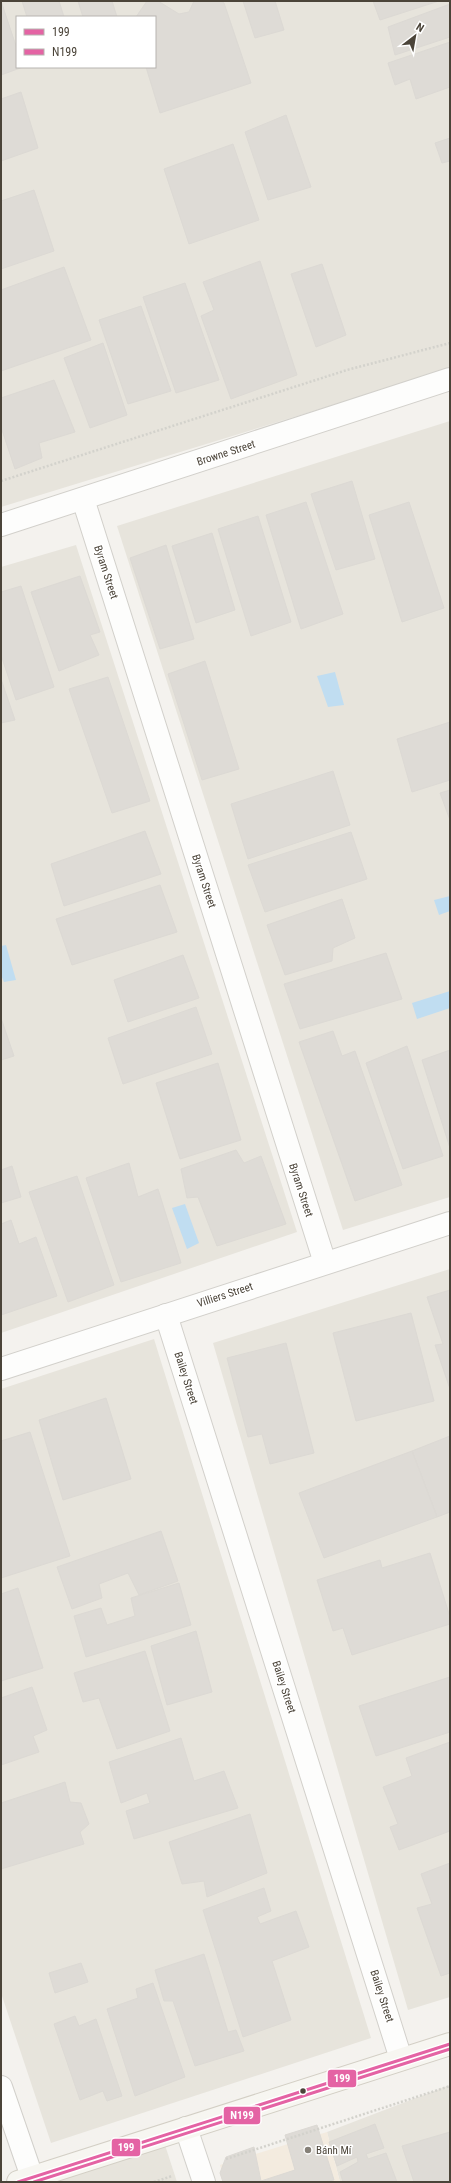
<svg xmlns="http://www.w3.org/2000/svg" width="451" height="2183" font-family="'Roboto Condensed',sans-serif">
<rect width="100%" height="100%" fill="#f4f2ee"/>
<!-- residential -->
<g fill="#e7e4dc" fill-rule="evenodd">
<path d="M1 1H450V369L1 507ZM17 17H155V67H17Z"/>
<polygon points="450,421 450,1197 343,1230 117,526"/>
<polygon points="76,545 297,1232 1,1333 1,567"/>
<polygon points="450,1269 450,1997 408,2010 213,1343"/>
<polygon points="154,1339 371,2038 51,2143 1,1993 1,1389"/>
<polygon points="450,2085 450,2182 340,2182 327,2132"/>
<polygon points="164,2142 177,2182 46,2182"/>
</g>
<!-- commercial -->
<polygon fill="#f3ebdf" points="327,2132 340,2182 225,2182 220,2165"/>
<!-- water -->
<g fill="#c0ddf1">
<polygon points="335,672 344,705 328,707 317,676"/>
<polygon points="450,896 450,911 439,915 434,900"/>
<polygon points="6,945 16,980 4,982 1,975 1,946"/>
<polygon points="450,991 450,1008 417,1019 412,1003"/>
<polygon points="185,1204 199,1243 187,1249 172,1208"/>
</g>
<!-- building -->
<g fill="#dedbd6" stroke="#dcd9d4">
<polygon points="1,1 17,49 17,67 23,67 1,75"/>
<polygon points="22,1 59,1 64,17 27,17"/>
<polygon points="78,1 112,1 117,17 83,17"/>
<polygon points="147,1 158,1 179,14 189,12 194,1 221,1 224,3 251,83 160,113 146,67 155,67 155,17 136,17"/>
<polygon points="243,1 275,1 284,30 255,38"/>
<polygon points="373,1 439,1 380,20"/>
<polygon points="450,4 450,37 395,55 388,27"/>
<polygon points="450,42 450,87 416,99 410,79 395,85 388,63"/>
<polygon points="21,92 38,148 1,161 1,99"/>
<polygon points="286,115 311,187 268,200 245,132"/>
<polygon points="450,138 450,161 442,163 435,143"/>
<polygon points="233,144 259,220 189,244 164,169"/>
<polygon points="34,190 54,251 1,269 1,201"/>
<polygon points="260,261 297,375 231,399 201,316 214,310 203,282"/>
<polygon points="322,264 346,335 316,347 291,274"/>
<polygon points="64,267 91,340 1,371 1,290"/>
<polygon points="185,283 219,380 176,393 143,297"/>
<polygon points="141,306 171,391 128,404 99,320"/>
<polygon points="103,343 127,415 90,428 64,358"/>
<polygon points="54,380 75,432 39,443 42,458 15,469 1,427 1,398"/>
<polygon points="352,481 375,559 336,570 311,494"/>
<polygon points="306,502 343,614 301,629 266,515"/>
<polygon points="409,502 444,608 402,622 369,515"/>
<polygon points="258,516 291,622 251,636 218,529"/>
<polygon points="212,533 235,610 196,623 172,546"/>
<polygon points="166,545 194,639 160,649 130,558"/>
<polygon points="80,576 100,632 90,635 99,655 59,671 31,592"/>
<polygon points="21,586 54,687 16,700 1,655 1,592"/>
<polygon points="205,661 239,769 202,780 168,674"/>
<polygon points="108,677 150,801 112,813 69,689"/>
<polygon points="1,679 15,720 1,723"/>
<polygon points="450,722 450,780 412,792 397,739"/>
<polygon points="333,771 350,825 248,859 231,804"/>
<polygon points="450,790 450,820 440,793"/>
<polygon points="145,831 161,874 64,906 51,864"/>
<polygon points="351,832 367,879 265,912 248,865"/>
<polygon points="160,885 177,932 72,965 56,919"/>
<polygon points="342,899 355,938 333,948 332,961 285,975 267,925"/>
<polygon points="386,953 402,999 300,1029 284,984"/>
<polygon points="183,955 199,998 128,1022 114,980"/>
<polygon points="196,1007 212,1054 123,1084 108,1038"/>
<polygon points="1,1018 14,1056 1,1060"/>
<polygon points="333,1031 342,1056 355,1051 402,1185 355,1201 299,1042"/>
<polygon points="407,1046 443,1156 403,1169 366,1063"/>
<polygon points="450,1050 450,1148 422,1060"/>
<polygon points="218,1063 241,1140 180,1159 156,1083"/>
<polygon points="236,1150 244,1163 261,1156 286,1224 217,1246 198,1197 187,1198 181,1169"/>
<polygon points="129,1163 138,1197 158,1189 181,1263 121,1282 86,1178"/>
<polygon points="12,1166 21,1197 1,1203 1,1170"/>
<polygon points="77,1176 114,1285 68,1302 29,1192"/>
<polygon points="11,1220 19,1244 36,1237 57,1296 1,1315 1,1224"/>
<polygon points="450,1290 450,1389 435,1345 443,1344 427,1297"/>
<polygon points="411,1313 434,1401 356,1421 333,1333"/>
<polygon points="286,1343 314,1453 270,1464 262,1434 248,1437 227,1358"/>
<polygon points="106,1398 131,1479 63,1500 39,1420"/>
<polygon points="30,1432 70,1556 1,1578 1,1441"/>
<polygon points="450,1436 450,1512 437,1517 412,1451"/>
<polygon points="412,1451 437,1517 324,1558 299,1493"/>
<polygon points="161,1531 178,1581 139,1595 128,1573 99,1584 102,1598 72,1609 57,1567"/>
<polygon points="430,1553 450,1617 450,1624 352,1655 343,1628 333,1631 317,1580 380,1560 382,1568"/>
<polygon points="179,1583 191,1625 86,1657 74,1616 101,1608 107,1625 135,1616 131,1598"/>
<polygon points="18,1588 43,1668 1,1681 1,1594"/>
<polygon points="196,1631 212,1692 167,1705 151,1646"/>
<polygon points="145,1651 170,1731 117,1749 99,1698 83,1702 74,1673"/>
<polygon points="450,1677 450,1732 376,1756 359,1706"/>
<polygon points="32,1687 47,1730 33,1736 39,1752 1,1765 1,1698"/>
<polygon points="181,1738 194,1781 224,1771 238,1808 134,1839 126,1811 150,1803 147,1793 121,1803 109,1762"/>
<polygon points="450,1742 450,1831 399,1850 390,1827 398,1824 383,1787 412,1776 406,1758"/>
<polygon points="65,1782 70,1802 81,1803 89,1824 80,1832 84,1844 1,1869 1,1803"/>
<polygon points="250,1814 267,1873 207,1897 204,1881 182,1884 169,1842"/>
<polygon points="450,1863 450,1973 441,1976 417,1908 432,1904 421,1874"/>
<polygon points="264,1888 271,1911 257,1917 260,1924 296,1911 309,1947 272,1961 291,2020 243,2037 203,1910"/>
<polygon points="204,1954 228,2032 236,2030 244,2051 195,2066 173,2001 164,2001 155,1970"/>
<polygon points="81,1963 88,1982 55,1993 49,1973"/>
<polygon points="153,1983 185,2077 135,2096 107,2009 138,1998 136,1989"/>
<polygon points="75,2016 79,2026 96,2019 122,2096 107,2101 103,2091 80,2100 54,2024"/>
<polygon points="375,2124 384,2148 366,2154 368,2159 386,2153 397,2182 343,2182 340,2172 358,2162 357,2157 337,2166 329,2142"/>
<polygon points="317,2125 334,2180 324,2182 223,2182 220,2173 226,2157 254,2147 261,2181 295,2170 285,2135"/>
<polygon points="450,2132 450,2182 414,2182 402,2146"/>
</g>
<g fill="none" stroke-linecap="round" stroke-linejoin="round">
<defs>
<g id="street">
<polyline points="83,499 325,1263"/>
<polyline points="1,525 450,379"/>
<polyline points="166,1315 401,2059"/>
<polyline points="1,1369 450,1223"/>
<polyline points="1,2087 32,2177"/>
<polyline points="186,2128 204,2182"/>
</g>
<polyline id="secondary" points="18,2182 450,2044"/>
</defs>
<!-- street casing -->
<use href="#street" stroke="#d2d0cb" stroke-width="24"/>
<!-- secondary casing -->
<use href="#secondary" stroke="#d3cfc5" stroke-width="24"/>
<!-- path -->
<g stroke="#d3d2cc" stroke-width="2.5" stroke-dasharray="2 2" stroke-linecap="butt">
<polyline points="1,481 347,370 450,343"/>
<polyline points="226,2159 450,2086"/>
<polyline points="154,2182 172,2176"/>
</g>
<!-- street -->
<use href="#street" stroke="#fdfdfc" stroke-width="22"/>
<!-- secondary -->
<use href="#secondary" stroke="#f7f6f1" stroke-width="22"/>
<defs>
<polyline id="bus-1" points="18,2182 450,2044"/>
<polyline id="bus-2" points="34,2182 450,2049"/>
</defs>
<!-- bus-1 casing -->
<use href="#bus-1" stroke="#fff" stroke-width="6"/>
<!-- bus-2 casing -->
<use href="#bus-2" stroke="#fff" stroke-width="6"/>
<!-- bus-1 -->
<use href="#bus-1" stroke="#e463a4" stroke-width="3"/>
<!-- bus-2 -->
<use href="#bus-2" stroke="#e463a4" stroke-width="3"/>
</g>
<!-- markers -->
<circle fill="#4b4439" stroke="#fff" stroke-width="1.5" cx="303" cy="2091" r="3.5"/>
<circle fill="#868178" stroke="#fff" stroke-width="1.5" cx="308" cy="2150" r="4"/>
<g text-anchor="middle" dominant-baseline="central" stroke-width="3" stroke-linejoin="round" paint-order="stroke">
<!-- street labels -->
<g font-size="11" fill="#4b4439" stroke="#fff">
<text transform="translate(226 453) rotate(-18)">Browne Street</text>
<text transform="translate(106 572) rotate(72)">Byram Street</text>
<text transform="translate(204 881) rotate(72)">Byram Street</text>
<text transform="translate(301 1190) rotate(72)">Byram Street</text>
<text transform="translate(225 1295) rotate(-18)">Villiers Street</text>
<text transform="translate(186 1378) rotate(72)">Bailey Street</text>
<text transform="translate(284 1687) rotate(72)">Bailey Street</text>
<text transform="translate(382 1996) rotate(72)">Bailey Street</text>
</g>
<!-- poi labels -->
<g font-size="11" fill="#4b4439" stroke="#fff" text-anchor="start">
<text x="316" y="2150">Bánh Mí</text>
</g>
</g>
<g stroke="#fff" stroke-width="1.5">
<rect x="327" y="2069" width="30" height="19" rx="4" fill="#e463a4"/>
<rect x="223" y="2106" width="38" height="19" rx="4" fill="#e463a4"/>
<rect x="111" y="2138" width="30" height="19" rx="4" fill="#e463a4"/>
</g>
<g font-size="11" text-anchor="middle" font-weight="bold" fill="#fff">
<text x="342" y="2082">199</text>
<text x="242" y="2119">N199</text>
<text x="126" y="2151">199</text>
</g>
<!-- border -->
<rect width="451" height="2183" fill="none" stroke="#4b4439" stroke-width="4"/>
<!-- legend -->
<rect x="16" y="16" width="140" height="52" fill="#ffffff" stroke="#b7b4b0"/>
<rect x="24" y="29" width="20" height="6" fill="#e463a4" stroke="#b7b4b0"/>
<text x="52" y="36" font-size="12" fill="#4b4439">199</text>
<rect x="24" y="49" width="20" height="6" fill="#e463a4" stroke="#b7b4b0"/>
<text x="52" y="56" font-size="12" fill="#4b4439">N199</text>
<!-- north arrow -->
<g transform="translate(415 36) rotate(31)" stroke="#ffffff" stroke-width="3" paint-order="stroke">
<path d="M0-3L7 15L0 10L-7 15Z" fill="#4b4439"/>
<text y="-6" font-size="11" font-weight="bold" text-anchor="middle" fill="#4b4439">N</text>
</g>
</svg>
